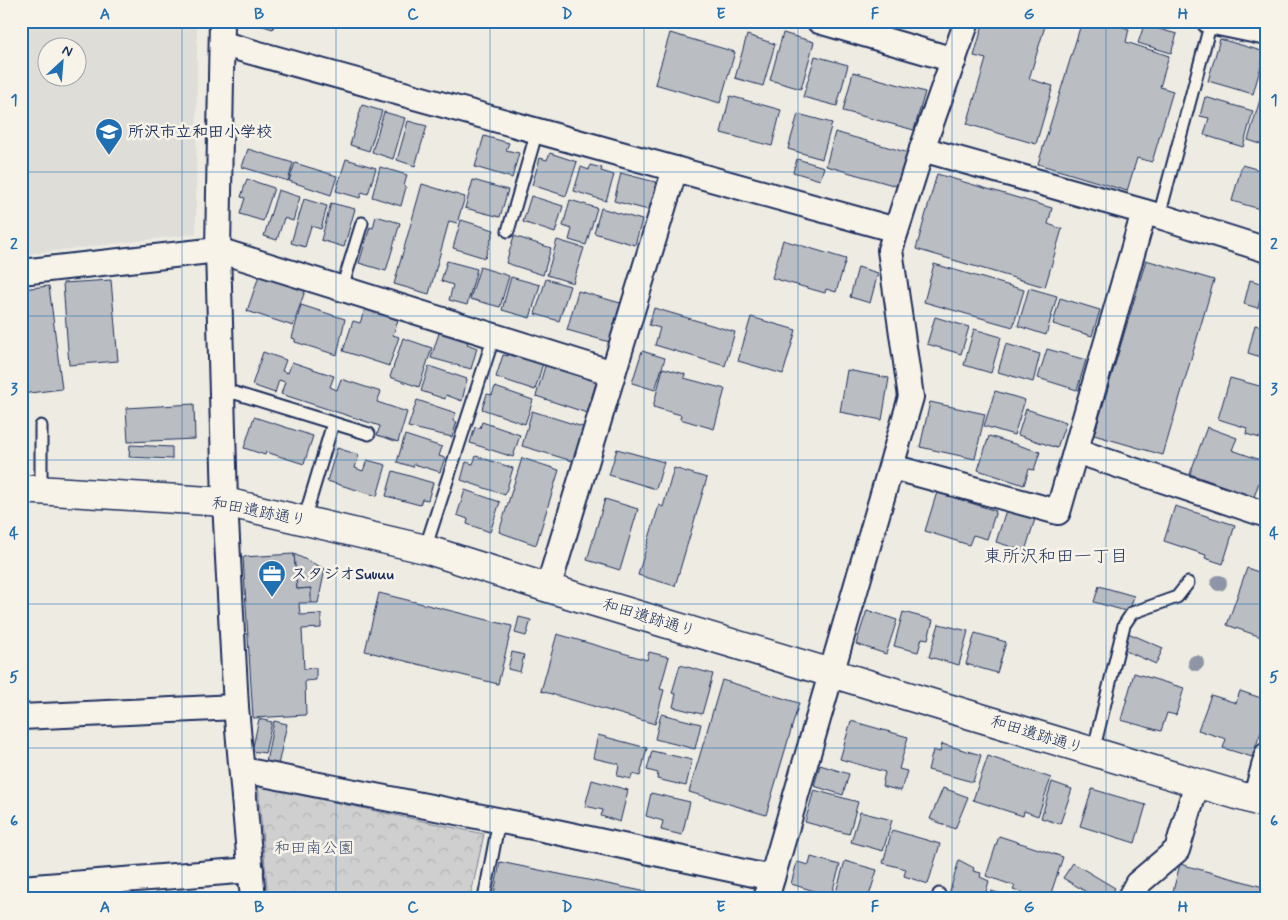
<svg xmlns="http://www.w3.org/2000/svg" width="1288" height="920" font-family="Mynerve,'Klee One',sans-serif">
<defs>
<pattern id="park-crowns" width="20" height="18" patternUnits="userSpaceOnUse" patternTransform="scale(1.25)"><rect width="20" height="18" fill="#cfcfcf"/><path d="M2 6a3 3 0 1 1 6 0M12 15a3 3 0 1 1 6 0" fill="none" stroke="#b1b2b4"/></pattern>
</defs>
<rect width="100%" height="100%" fill="#eeebe2"/>
<filter id="ink" filterUnits="userSpaceOnUse"><feTurbulence type="fractalNoise" baseFrequency=".02" numOctaves="2"/><feDisplacementMap in="SourceGraphic" scale="10" xChannelSelector="R" yChannelSelector="G"/><feConvolveMatrix kernelMatrix="1 2 1 2 8 2 1 2 1" color-interpolation-filters="sRGB"/></filter>
<g filter="url(#ink)">
<!-- built -->
<path fill="#deddd8" fill-rule="evenodd" d="M21 21H197L196 234 21 255ZM48 48H78V78H48Z"/>
<!-- park -->
<polygon fill="url(#park-crowns)" stroke="#757f96" points="258,786 484,834 470,899 268,899"/>
<!-- building -->
<g fill="#babdc2" stroke="#1b2f5e">
<polygon points="247,21 275,21 273,29"/>
<polygon points="984,21 1030,21 1045,26 1029,79 1053,86 1036,144 967,124 986,59 974,56"/>
<polygon points="1082,21 1103,21 1129,29 1126,42 1169,56 1160,87 1173,91 1152,162 1137,158 1127,191 1038,164"/>
<polygon points="1144,25 1177,34 1171,53 1138,43"/>
<polygon points="670,33 735,52 720,103 655,84"/>
<polygon points="783,33 814,42 801,89 770,80"/>
<polygon points="747,35 775,44 763,86 735,78"/>
<polygon points="1220,39 1265,52 1253,94 1208,81"/>
<polygon points="815,56 848,65 837,106 803,97"/>
<polygon points="853,72 925,92 914,130 843,111"/>
<polygon points="1262,93 1267,95 1267,146 1248,140"/>
<polygon points="730,96 781,110 772,146 721,133"/>
<polygon points="1205,97 1253,111 1243,147 1204,135 1209,118 1200,116"/>
<polygon points="362,105 382,111 369,151 350,145"/>
<polygon points="384,112 405,118 393,159 372,152"/>
<polygon points="798,114 832,123 822,159 788,149"/>
<polygon points="408,121 427,126 415,166 397,160"/>
<polygon points="835,132 909,153 900,187 826,166"/>
<polygon points="484,136 509,143 506,150 519,153 512,178 475,167"/>
<polygon points="248,149 293,163 288,181 242,167"/>
<polygon points="550,153 577,162 566,196 532,185 540,158 547,160"/>
<polygon points="346,159 376,168 368,194 362,192 360,198 336,191"/>
<polygon points="797,159 824,167 820,180 793,172"/>
<polygon points="295,163 337,176 331,195 289,181"/>
<polygon points="590,165 602,168 601,171 614,175 606,201 574,191 581,167 589,170"/>
<polygon points="1242,165 1267,172 1267,211 1232,201"/>
<polygon points="380,167 407,175 404,186 406,187 401,206 372,197"/>
<polygon points="621,173 659,183 652,211 614,201"/>
<polygon points="937,174 1052,208 1048,224 1062,229 1045,287 916,249"/>
<polygon points="247,179 274,188 263,221 240,214 245,198 241,197"/>
<polygon points="473,180 508,190 500,217 465,208"/>
<polygon points="422,184 465,197 457,223 449,221 429,294 394,284"/>
<polygon points="278,190 300,197 293,221 284,218 277,240 264,236"/>
<polygon points="531,196 563,206 555,233 523,222"/>
<polygon points="304,199 327,206 321,229 311,226 305,247 291,243"/>
<polygon points="570,200 597,208 586,245 569,240 572,229 563,226"/>
<polygon points="331,203 355,209 344,247 321,240"/>
<polygon points="601,208 642,220 635,245 594,233"/>
<polygon points="376,216 400,223 386,271 359,263 370,227 373,228"/>
<polygon points="461,220 494,230 485,258 453,248"/>
<polygon points="514,236 551,248 543,275 506,263"/>
<polygon points="557,240 584,248 573,283 547,275"/>
<polygon points="783,240 846,259 836,292 826,289 825,293 772,278"/>
<polygon points="1146,260 1214,280 1163,455 1094,435"/>
<polygon points="447,261 477,269 467,305 449,300 453,285 441,281"/>
<polygon points="934,264 1024,290 1013,327 924,302"/>
<polygon points="480,267 509,276 500,307 470,299"/>
<polygon points="858,267 878,273 870,303 850,297"/>
<polygon points="261,270 307,285 293,326 247,311"/>
<polygon points="511,277 540,285 530,318 502,310"/>
<polygon points="546,279 570,286 559,321 535,314"/>
<polygon points="111,280 118,361 69,365 63,283"/>
<polygon points="1250,280 1264,284 1258,308 1244,304"/>
<polygon points="49,286 62,389 21,394 21,289"/>
<polygon points="1029,288 1057,296 1046,335 1018,326"/>
<polygon points="578,291 624,304 613,343 567,330"/>
<polygon points="1060,298 1100,310 1092,336 1053,324"/>
<polygon points="301,305 345,319 337,355 295,342 295,339 292,338"/>
<polygon points="654,308 735,332 725,366 655,345 660,328 649,325"/>
<polygon points="365,309 398,320 393,335 399,337 389,366 343,351 353,321 360,323"/>
<polygon points="751,317 796,330 783,374 738,361"/>
<polygon points="935,317 969,327 961,354 927,344"/>
<polygon points="1255,325 1267,328 1267,359 1248,353"/>
<polygon points="974,329 1001,337 991,373 964,365"/>
<polygon points="440,330 469,339 467,344 477,348 471,369 431,358"/>
<polygon points="403,338 432,348 419,387 390,377"/>
<polygon points="1006,344 1040,354 1033,382 998,372"/>
<polygon points="1047,349 1086,360 1077,390 1038,378"/>
<polygon points="642,351 665,358 655,390 632,383"/>
<polygon points="263,352 286,360 282,371 288,373 292,362 334,376 330,387 337,390 341,379 381,392 377,402 407,412 398,442 377,435 380,426 281,394 285,382 279,380 275,393 252,385"/>
<polygon points="509,352 543,363 535,390 496,377 503,355 508,356"/>
<polygon points="546,363 597,380 587,413 536,396"/>
<polygon points="429,366 467,379 462,401 446,395 445,399 421,391"/>
<polygon points="663,368 685,374 684,378 725,389 714,429 680,419 681,415 653,407"/>
<polygon points="847,370 889,378 882,420 840,412"/>
<polygon points="1230,378 1267,388 1267,440 1246,434 1247,428 1218,419"/>
<polygon points="495,387 533,400 525,424 482,409 487,394 492,395"/>
<polygon points="995,391 1025,400 1014,435 984,426"/>
<polygon points="417,400 456,413 453,421 457,422 452,437 408,427"/>
<polygon points="930,402 985,414 975,459 920,447"/>
<polygon points="194,404 195,439 128,442 126,408"/>
<polygon points="1026,409 1066,422 1057,448 1018,435"/>
<polygon points="532,411 586,428 576,462 522,446"/>
<polygon points="254,417 313,436 304,464 266,452 265,455 244,448"/>
<polygon points="482,422 520,435 513,457 470,443 475,427 480,428"/>
<polygon points="1207,427 1237,438 1232,450 1266,462 1254,497 1190,474"/>
<polygon points="405,435 442,447 439,456 445,458 440,472 414,464 413,467 397,462"/>
<polygon points="989,436 1040,452 1034,470 1029,469 1024,485 978,470"/>
<polygon points="130,445 172,447 172,459 129,457"/>
<polygon points="337,448 359,455 355,468 363,471 367,460 386,465 377,496 327,481"/>
<polygon points="617,449 664,462 656,489 609,475"/>
<polygon points="476,456 513,468 505,495 461,480 466,462 473,464"/>
<polygon points="522,458 559,470 536,545 499,532"/>
<polygon points="674,468 707,478 675,586 638,575 659,505 663,507"/>
<polygon points="393,471 433,483 428,500 422,499 420,505 386,496"/>
<polygon points="465,490 500,502 490,532 467,524 468,519 457,515"/>
<polygon points="937,492 996,511 987,539 973,535 969,545 925,531"/>
<polygon points="605,499 638,509 620,570 587,560"/>
<polygon points="1175,506 1235,525 1223,564 1205,558 1206,555 1164,541"/>
<polygon points="1006,510 1035,519 1025,551 996,542"/>
<polygon points="294,554 297,589 311,588 311,603 299,603 300,615 321,614 321,628 302,629 304,669 316,668 316,680 305,681 306,715 253,718 243,557"/>
<polygon points="294,554 325,569 318,603 311,603 311,588 297,589"/>
<polygon points="1247,568 1267,575 1267,586 1263,597 1267,598 1267,639 1227,625"/>
<polygon points="1099,586 1134,596 1129,612 1094,602"/>
<polygon points="379,593 512,626 498,684 365,651"/>
<polygon points="867,610 897,620 886,654 856,644"/>
<polygon points="903,612 933,620 928,639 922,638 918,652 894,646"/>
<polygon points="519,617 531,620 526,636 515,633"/>
<polygon points="939,624 968,631 959,665 929,657"/>
<polygon points="975,633 1006,642 997,673 966,664"/>
<polygon points="1128,633 1163,648 1156,664 1121,649"/>
<polygon points="557,634 647,660 649,652 669,657 660,689 664,690 655,724 541,691"/>
<polygon points="512,652 524,655 520,672 508,669"/>
<polygon points="680,665 713,674 702,714 673,707 676,694 672,693"/>
<polygon points="1134,673 1184,688 1176,715 1167,713 1161,731 1121,720"/>
<polygon points="722,680 799,703 766,815 689,792"/>
<polygon points="1240,691 1267,700 1267,715 1252,757 1223,748 1226,739 1198,730 1211,695 1236,703"/>
<polygon points="661,714 701,724 695,749 655,739"/>
<polygon points="259,719 272,722 265,753 252,751"/>
<polygon points="274,721 287,724 278,765 266,762"/>
<polygon points="851,721 908,737 899,769 907,771 901,791 882,786 885,772 840,759"/>
<polygon points="598,735 647,748 640,776 632,774 631,779 617,776 619,764 593,758"/>
<polygon points="942,744 981,755 973,782 928,770 933,750 940,752"/>
<polygon points="652,751 692,760 686,786 657,779 658,773 647,770"/>
<polygon points="988,756 1051,778 1038,816 1024,811 1023,816 973,800"/>
<polygon points="820,765 849,774 843,795 814,786"/>
<polygon points="592,780 628,790 620,822 601,816 603,810 585,806"/>
<polygon points="1052,782 1072,789 1060,824 1041,818"/>
<polygon points="943,788 968,797 955,829 930,819"/>
<polygon points="1092,789 1146,805 1135,843 1080,826"/>
<polygon points="814,790 858,802 849,834 805,822"/>
<polygon points="651,793 690,802 682,835 661,830 663,821 646,816"/>
<polygon points="860,812 892,820 883,851 851,842"/>
<polygon points="892,830 940,844 928,884 904,876 906,869 883,863"/>
<polygon points="999,836 1063,857 1049,899 1028,899 1030,895 1013,890 1015,886 986,876"/>
<polygon points="811,857 840,865 831,896 791,884 797,862 809,865"/>
<polygon points="959,860 974,868 973,871 981,873 980,877 989,881 984,899 965,899 949,894"/>
<polygon points="845,861 877,870 868,899 859,899 836,892"/>
<polygon points="500,862 647,892 646,899 493,899"/>
<polygon points="1073,863 1115,888 1109,899 1098,899 1063,878"/>
<polygon points="1180,864 1267,888 1267,899 1171,899"/>
<polygon points="991,891 1006,895 1006,899 988,899"/>
<polygon points="655,892 678,899 653,899"/>
<polygon points="1054,892 1074,899 1052,899"/>
</g>
<g fill="none" stroke-linecap="round" stroke-linejoin="round">
<defs>
<g id="lane">
<polyline points="1159,216 1211,22"/>
<polyline points="508,231 537,131"/>
<polyline points="342,288 362,223"/>
<polyline points="222,389 333,423 304,520"/>
<polyline points="333,423 369,434"/>
<polyline points="41,489 41,426"/>
<polyline points="425,549 494,336"/>
<polyline points="1093,752 1124,625 1132,613 1177,597 1188,583"/>
<polyline points="484,899 499,820"/>
<polyline points="938,899 939,894"/>
</g>
<g id="street">
<polyline points="222,21 218,250 225,502 236,707 253,899"/>
<polyline points="819,21 954,60"/>
<polyline points="1209,21 1267,33"/>
<polyline points="223,44 896,230"/>
<polyline points="922,149 1159,216 1267,250"/>
<polyline points="21,272 218,250 613,373"/>
<polyline points="1076,451 1267,515"/>
<polyline points="892,467 1058,512 1144,212"/>
<polyline points="548,588 675,169"/>
<polyline points="21,717 236,707"/>
<polyline points="243,770 538,828 772,878"/>
<polyline points="1255,800 1267,755"/>
<polyline points="21,888 251,870"/>
<polyline points="766,899 911,397 890,250 922,149 967,21"/>
<polyline points="1129,899 1137,884 1177,850 1197,783"/>
</g>
<polyline id="secondary" points="21,489 225,502 425,549 548,588 1267,804"/>
</defs>
<!-- lane casing -->
<use href="#lane" stroke="#1b2f5e" stroke-width="15"/>
<!-- street casing -->
<use href="#street" stroke="#1b2f5e" stroke-width="28"/>
<!-- secondary casing -->
<use href="#secondary" stroke="#1b2f5e" stroke-width="31"/>
<!-- lane -->
<use href="#lane" stroke="#f7f3e8" stroke-width="11"/>
<!-- street -->
<use href="#street" stroke="#f7f3e8" stroke-width="24"/>
<!-- secondary -->
<use href="#secondary" stroke="#f7f3e8" stroke-width="28"/>
</g>
<!-- trees -->
<g fill="#8e95a6">
<circle cx="1219" cy="583" r="8"/>
<circle cx="1196" cy="663" r="8"/>
</g>
</g>
<!-- grid -->
<path fill="none" stroke="#1f6fb2" stroke-width="1" stroke-opacity="0.55" d="M182 21V899M336 21V899M490 21V899M644 21V899M798 21V899M952 21V899M1106 21V899M21 172H1267M21 316H1267M21 460H1267M21 604H1267M21 748H1267"/>
<!-- icons -->
<defs>
<symbol id="school-pin" viewBox="-11 -11 22 30"><path d="M0 17L-7.5 6A9.5 9.5 0 1 1 7.5 6Z" fill="#1f6fb2" stroke="#f7f3e8"/><path d="M0-5L7-2L0 1L-7-2ZM-4 1L0 2.5L4 1V4Q0 6-4 4Z" fill="#fff"/></symbol>
<symbol id="office-pin" viewBox="-11 -11 22 30"><path d="M0 17L-7.5 6A9.5 9.5 0 1 1 7.5 6Z" fill="#1f6fb2" stroke="#f7f3e8"/><path d="M-6-3h4V-5.5h4V-3h4V5H-6ZM-1-4.5V-3h2v-1.5ZM-6 0V1H6V0Z" fill="#fff"/></symbol>
</defs>
<g fill-rule="evenodd">
<use href="#school-pin" x="93" y="116" width="32" height="43"/>
<use href="#office-pin" x="256" y="558" width="32" height="43"/>
</g>
<g text-anchor="middle" dominant-baseline="central" stroke-width="5" stroke-linejoin="round" paint-order="stroke">
<!-- poi labels -->
<g font-size="16" font-weight="bold" fill="#1b2f5e" stroke="#f7f3e8" text-anchor="start">
<text x="128" y="132">所沢市立和田小学校</text>
<text x="291" y="574">スタジオSuuuu</text>
</g>
<!-- street labels -->
<g font-size="16" fill="#1b2f5e" stroke="#f7f3e8">
<text transform="translate(259 512) rotate(11)">和田遺跡通り</text>
<text transform="translate(649 618) rotate(17)">和田遺跡通り</text>
<text transform="translate(1037 735) rotate(17)">和田遺跡通り</text>
</g>
<!-- park labels -->
<g font-size="16" fill="#3f4f75" stroke="#f7f3e8">
<text x="314" y="848">和田南公園</text>
</g>
<!-- neighbourhood labels -->
<g font-size="18" fill="#1b2f5e" stroke="#f7f3e8">
<text x="1056" y="557">東所沢和田一丁目</text>
</g>
</g>
<!-- margin -->
<rect width="1288" height="920" fill="none" stroke="#f7f3e8" stroke-width="55"/>
<!-- north arrow -->
<g transform="translate(62 62) rotate(26)"><circle r="24" fill="#f7f3e8" stroke="#9fa5b1"/>
<path d="M0-4L9 19L0 12L-9 19Z" fill="#1f6fb2"/>
<text y="-8" font-size="14" font-weight="bold" text-anchor="middle" fill="#1b2f5e">N</text>
</g>
<rect x="28" y="28" width="1232" height="864" fill="none" stroke="#1f6fb2" stroke-width="2"/>
<g font-size="16" text-anchor="middle" font-weight="bold" fill="#1f6fb2">
<text x="105" y="19">A</text>
<text x="259" y="19">B</text>
<text x="413" y="19">C</text>
<text x="567" y="19">D</text>
<text x="721" y="19">E</text>
<text x="875" y="19">F</text>
<text x="1029" y="19">G</text>
<text x="1183" y="19">H</text>
<text x="14" y="105">1</text>
<text x="1274" y="105">1</text>
<text x="14" y="249">2</text>
<text x="1274" y="249">2</text>
<text x="14" y="394">3</text>
<text x="1274" y="394">3</text>
<text x="14" y="538">4</text>
<text x="1274" y="538">4</text>
<text x="14" y="682">5</text>
<text x="1274" y="682">5</text>
<text x="14" y="826">6</text>
<text x="1274" y="826">6</text>
<text x="105" y="912">A</text>
<text x="259" y="912">B</text>
<text x="413" y="912">C</text>
<text x="567" y="912">D</text>
<text x="721" y="912">E</text>
<text x="875" y="912">F</text>
<text x="1029" y="912">G</text>
<text x="1183" y="912">H</text>
</g>
</svg>
